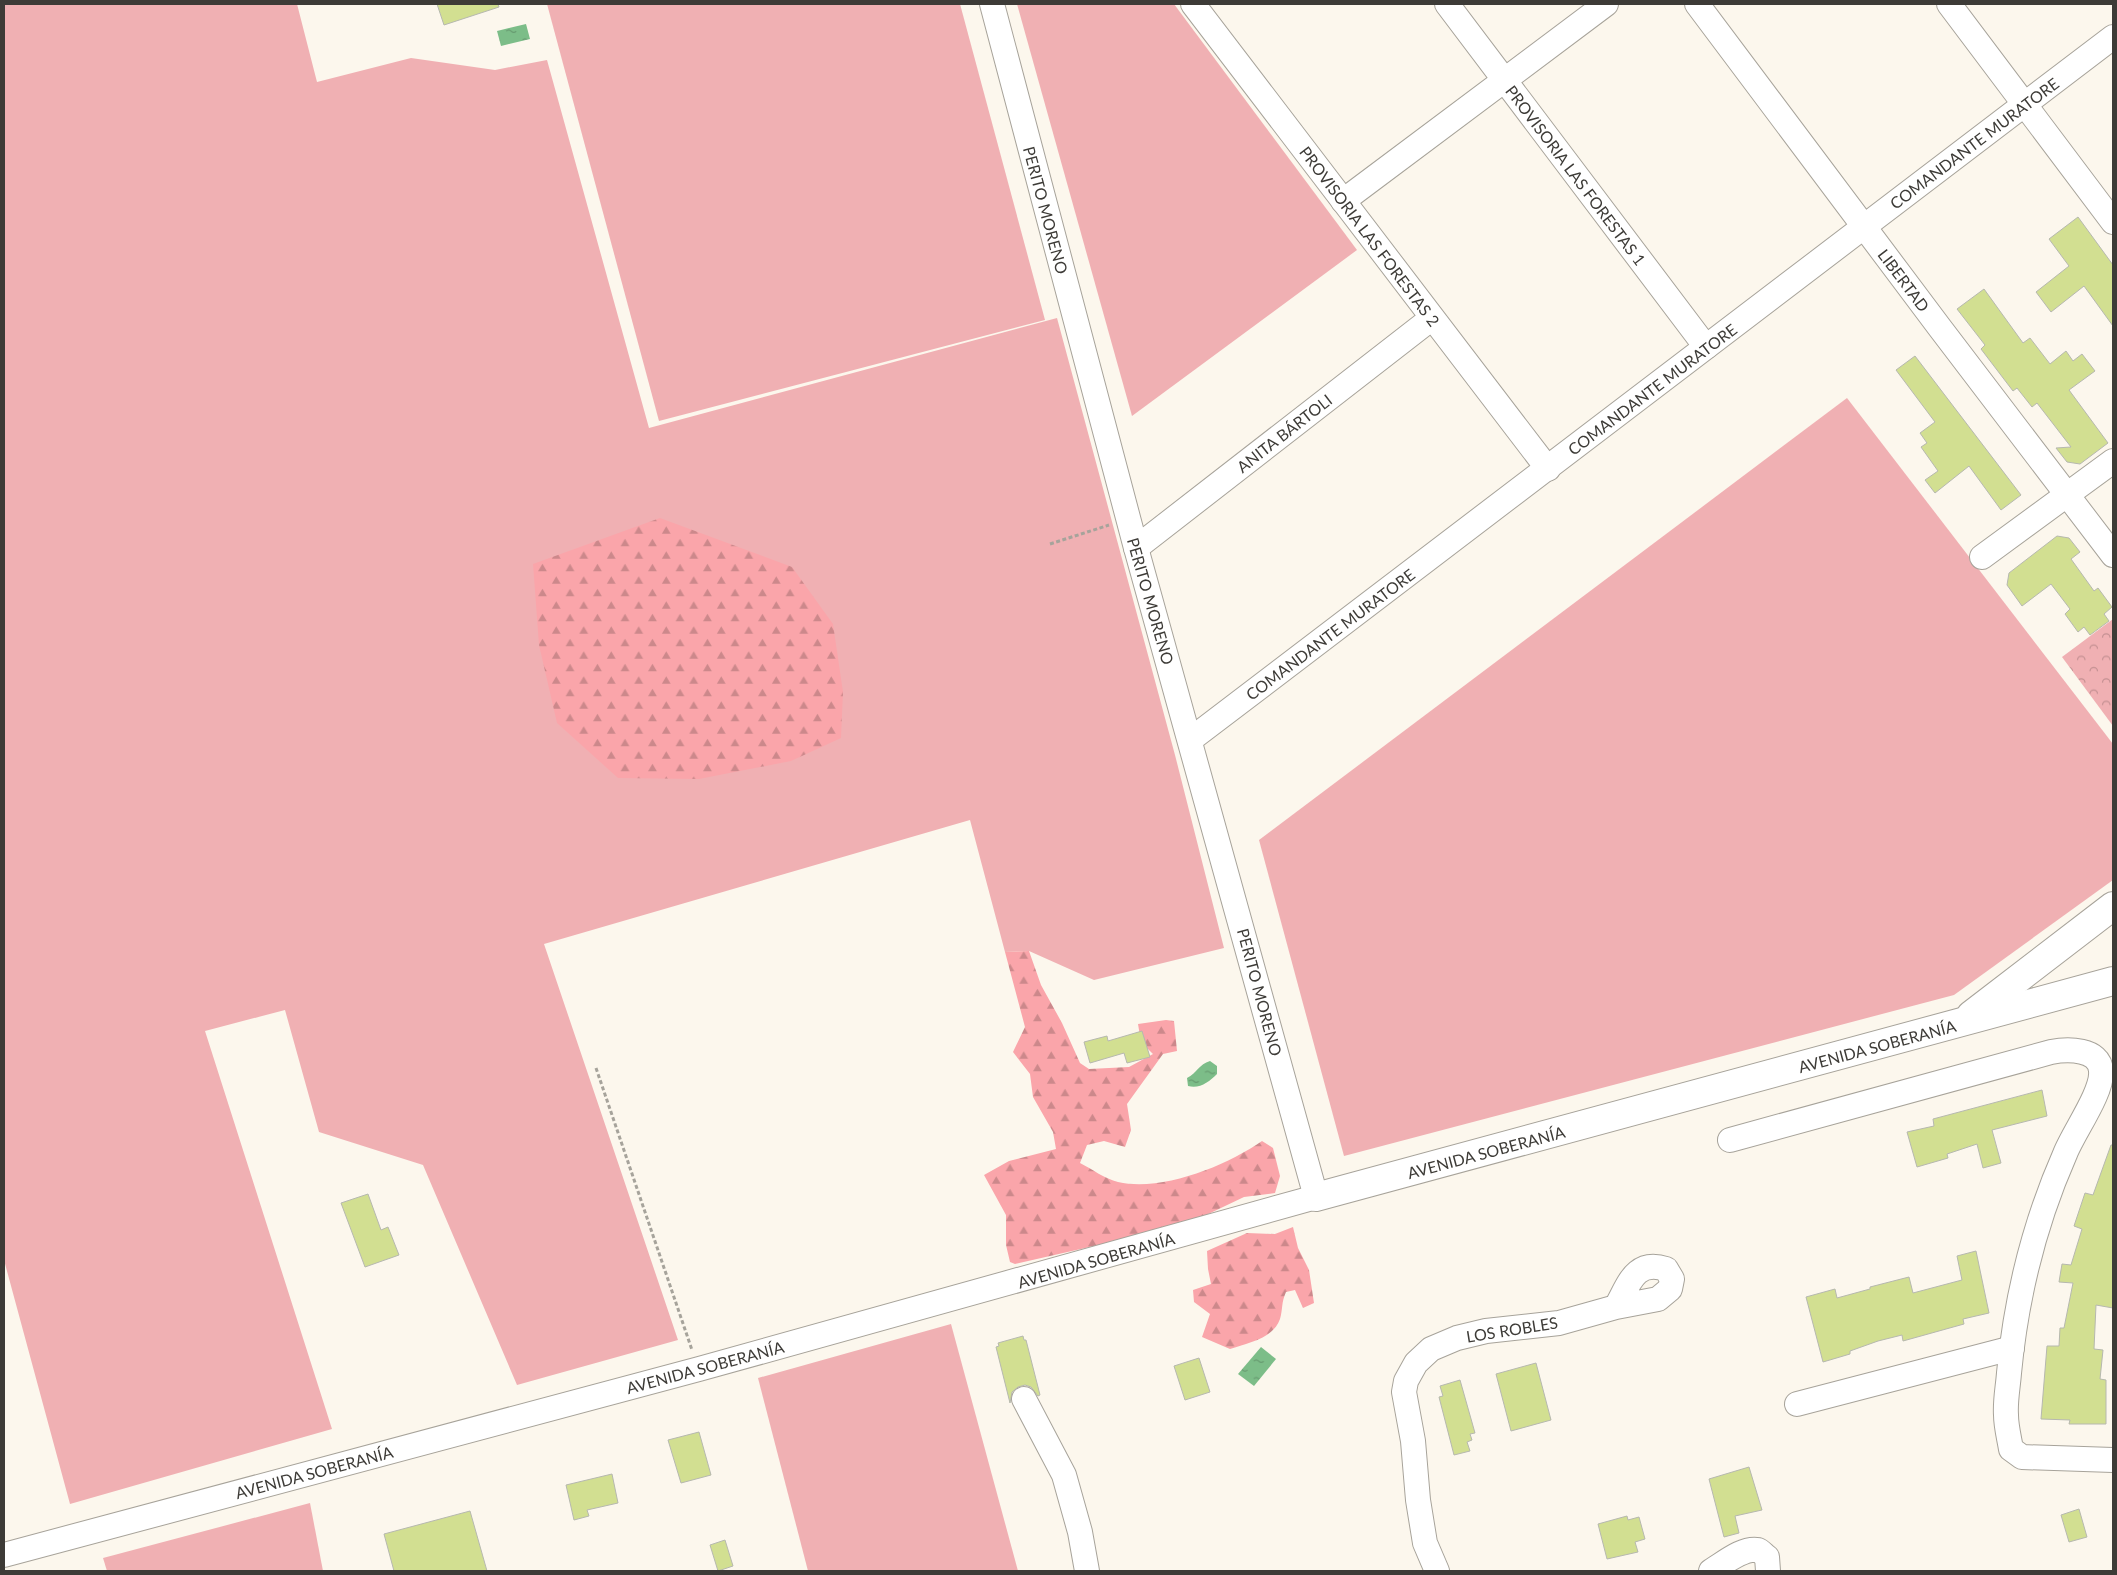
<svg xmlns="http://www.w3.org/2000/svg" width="2117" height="1575" font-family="Lato,sans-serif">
<defs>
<pattern id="forest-firs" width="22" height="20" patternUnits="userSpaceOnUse" patternTransform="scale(1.25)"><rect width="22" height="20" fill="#faa5aa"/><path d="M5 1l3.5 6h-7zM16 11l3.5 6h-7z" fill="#cc888b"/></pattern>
<pattern id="park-crowns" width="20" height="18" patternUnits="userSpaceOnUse" patternTransform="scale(1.25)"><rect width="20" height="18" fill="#f0b0b3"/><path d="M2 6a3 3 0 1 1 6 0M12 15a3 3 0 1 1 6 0" fill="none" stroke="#c49092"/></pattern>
<pattern id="water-ripples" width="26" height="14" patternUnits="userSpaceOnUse" patternTransform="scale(1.25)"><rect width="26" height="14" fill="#7cbd88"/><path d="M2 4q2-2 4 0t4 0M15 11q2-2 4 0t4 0" fill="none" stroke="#679b70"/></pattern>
</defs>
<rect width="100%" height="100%" fill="#fcf7ed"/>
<!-- grass -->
<g fill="#f0b0b3">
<polygon points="4,4 297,4 317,82 411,58 495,70 547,60 649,428 1057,318 1175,755 1224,948 1094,980 1029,951 1005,952 970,820 544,944 678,1340 517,1385 423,1165 319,1132 285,1010 205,1031 332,1429 70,1504 4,1260"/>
<polygon points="547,4 960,4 1045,320 659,421"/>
<polygon points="1017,4 1174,4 1357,250 1132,416"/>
<polygon points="1847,398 2113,744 2113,880 1954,995 1344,1156 1259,840"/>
<polygon points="951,1324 1018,1571 808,1571 758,1378"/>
<polygon points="310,1503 323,1571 107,1571 103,1558"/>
</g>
<!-- forest -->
<g fill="url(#forest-firs)">
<polygon points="660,518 792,567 833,624 843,692 841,738 791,761 699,779 618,778 557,723 539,645 533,564"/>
<path d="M1029 951 1041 985 1062 1023 1080 1063 1089 1069 1129 1067 1153 1054 1141 1042 1138 1024 1166 1020 1174 1021 1177 1051 1163 1054 1127 1104 1131 1130 1125 1147 1104 1141 1087 1145 1080 1163C1092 1169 1105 1179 1118 1182 1162 1192 1226 1166 1262 1141L1273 1148 1280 1176 1275 1193 1244 1197 1202 1217 1129 1238 1015 1264 1010 1262 1006 1245V1215L984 1175 1009 1161 1056 1149 1053 1132 1033 1097 1030 1074 1013 1052 1025 1027 1005 952Z"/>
<path d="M1293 1227 1298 1248 1309 1270 1314 1303 1303 1308 1295 1290 1286 1292C1281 1303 1283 1309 1280 1319 1273 1339 1247 1343 1230 1349L1202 1337 1210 1314 1194 1302 1193 1290 1211 1284 1208 1269 1207 1251 1247 1233 1275 1234Z"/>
</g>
<!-- park -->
<polygon fill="url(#park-crowns)" points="2113,619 2113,726 2062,657"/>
<!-- water -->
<g fill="url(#water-ripples)">
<polygon points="526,24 530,39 501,46 497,31"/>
<path d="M1210 1061 1217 1066V1074C1209 1082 1200 1089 1188 1086L1187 1078C1197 1073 1199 1064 1210 1061Z"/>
<polygon points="1261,1347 1276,1359 1254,1386 1238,1374"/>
</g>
<!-- building -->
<g fill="#d2df91" stroke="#b6b8af">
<polygon points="437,4 498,4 499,7 444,25"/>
<polygon points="2078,217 2113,265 2113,326 2084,286 2051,312 2036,292 2069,266 2049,239"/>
<polygon points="1984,289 2023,343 2030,338 2050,364 2066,351 2073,361 2082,354 2095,371 2069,390 2108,443 2080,464 2067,462 2056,448 2071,447 2037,403 2032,407 2017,388 2013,391 1981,349 1985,345 1957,309"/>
<polygon points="1915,356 2021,495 2001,510 1969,466 1935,493 1925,480 1938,471 1921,447 1927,443 1920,433 1935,422 1896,370"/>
<polygon points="2057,536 2069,538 2080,552 2071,559 2094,591 2098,588 2112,607 2104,614 2109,621 2090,635 2084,627 2078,632 2065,614 2070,609 2051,584 2022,606 2007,585 2009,573"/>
<polygon points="1142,1031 1150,1057 1127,1063 1124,1053 1090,1063 1084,1042 1107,1036 1108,1041"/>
<polygon points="2042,1090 2047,1116 1992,1130 2001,1163 1983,1168 1977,1144 1947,1154 1948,1158 1917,1167 1907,1132 1934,1126 1933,1119"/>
<polygon points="2111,1145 2113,1145 2113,1308 2096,1305 2094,1349 2103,1350 2100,1379 2106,1380 2106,1424 2069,1424 2070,1420 2041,1419 2047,1346 2059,1346 2060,1328 2064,1328 2073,1283 2059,1282 2062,1264 2071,1265 2082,1229 2074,1226 2085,1193 2093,1195"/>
<polygon points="368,1194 381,1230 388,1227 399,1255 365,1267 341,1203"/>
<polygon points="1976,1251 1989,1313 1963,1319 1964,1324 1903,1341 1902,1335 1878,1341 1850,1351 1850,1354 1823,1362 1806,1297 1835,1289 1837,1298 1870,1289 1870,1287 1909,1277 1913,1293 1962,1280 1957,1256"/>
<polygon points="1023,1336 1024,1340 1026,1340 1040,1395 1038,1396 1031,1387 1025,1385 1018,1387 1012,1392 1010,1403 996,1347 999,1346 998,1343"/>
<polygon points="1199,1358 1210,1392 1185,1400 1174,1366"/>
<polygon points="1536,1363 1551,1420 1511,1431 1496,1374"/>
<polygon points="1460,1380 1475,1433 1470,1434 1472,1440 1467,1442 1470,1451 1454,1455 1439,1397 1443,1396 1440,1386"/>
<polygon points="699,1432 711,1475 681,1483 668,1440"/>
<polygon points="1749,1467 1762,1510 1735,1516 1739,1533 1724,1537 1709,1479"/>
<polygon points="612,1474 618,1503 587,1510 589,1516 574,1520 566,1485"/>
<polygon points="2079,1509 2087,1537 2069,1542 2061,1515"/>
<polygon points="470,1511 487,1571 394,1571 384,1534"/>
<polygon points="1627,1516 1628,1520 1639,1517 1645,1539 1635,1542 1638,1552 1607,1559 1598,1524"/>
<polygon points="725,1540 733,1566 718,1571 710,1545"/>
</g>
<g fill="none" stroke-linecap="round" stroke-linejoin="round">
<defs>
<g id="minor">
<polyline points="1193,4 1548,469"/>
<polyline points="1447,4 1706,347"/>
<polyline points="1697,4 1940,328 2113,555"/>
<polyline points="1949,4 2113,222"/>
<polyline points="1343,201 1606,4"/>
<polyline points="1136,548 1432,318"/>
<polyline points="1982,557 2113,461"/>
<polyline points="1190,740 2113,37"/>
<path d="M1730 1140 2051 1052C2067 1049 2100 1048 2101 1071 2103 1092 2073 1133 2065 1154 2035 1222 2016 1299 2009 1373 2008 1387 2005 1401 2006 1415 2006 1426 2009 1437 2011 1449L2022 1457 2113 1460"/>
<polyline points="1024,1399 1064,1475 1080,1532 1087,1571"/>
<polyline points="1797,1404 2012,1348"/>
<polyline points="4,1555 699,1369 1316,1197 1136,548 992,4"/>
<path d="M1437 1571 1425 1543 1418 1500 1413 1441 1404 1392 1406 1381 1416 1363 1431 1349 1457 1338 1486 1331 1559 1323 1616 1307 1658 1299 1670 1289 1672 1279 1666 1269C1635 1259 1629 1284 1616 1307"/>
<path d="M1711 1571C1723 1564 1743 1547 1758 1550 1761 1551 1764 1555 1767 1557L1768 1571"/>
</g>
<g id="tertiary">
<polyline points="1971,1015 2113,906"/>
<polyline points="1316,1197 2113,981"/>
</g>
</defs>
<!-- minor casing -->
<use href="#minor" stroke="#a7a39a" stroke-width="26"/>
<!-- tertiary casing -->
<use href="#tertiary" stroke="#a7a39a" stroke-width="30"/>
<!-- path -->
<g stroke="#a6a39b" stroke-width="3" stroke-dasharray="4 2.5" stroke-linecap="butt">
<polyline points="1050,544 1109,525"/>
<polyline points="596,1068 692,1350"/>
</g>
<!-- minor -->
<use href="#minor" stroke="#fff" stroke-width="24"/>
<!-- tertiary -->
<use href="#tertiary" stroke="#fff" stroke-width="28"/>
</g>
<g text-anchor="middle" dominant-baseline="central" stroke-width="4.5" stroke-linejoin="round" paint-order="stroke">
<!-- street labels -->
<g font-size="16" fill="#3d3b37" stroke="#fff">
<text transform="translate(1974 143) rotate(-37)">COMANDANTE MURATORE</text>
<text transform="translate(1576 175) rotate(53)">PROVISORIA LAS FORESTAS 1</text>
<text transform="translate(1046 210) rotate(75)">PERITO MORENO</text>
<text transform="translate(1370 236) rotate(53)">PROVISORIA LAS FORESTAS 2</text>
<text transform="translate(1904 280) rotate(53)">LIBERTAD</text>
<text transform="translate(1652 389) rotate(-37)">COMANDANTE MURATORE</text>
<text transform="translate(1284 433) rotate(-38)">ANITA BÁRTOLI</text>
<text transform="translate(1151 601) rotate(74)">PERITO MORENO</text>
<text transform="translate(1330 634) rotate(-37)">COMANDANTE MURATORE</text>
<text transform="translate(1260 992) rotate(75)">PERITO MORENO</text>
<text transform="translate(1877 1046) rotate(-15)">AVENIDA SOBERANÍA</text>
<text transform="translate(1486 1152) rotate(-15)">AVENIDA SOBERANÍA</text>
<text transform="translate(1096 1260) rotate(-16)">AVENIDA SOBERANÍA</text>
<text transform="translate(1512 1329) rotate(-9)">LOS ROBLES</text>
<text transform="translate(705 1367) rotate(-15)">AVENIDA SOBERANÍA</text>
<text transform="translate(314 1472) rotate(-15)">AVENIDA SOBERANÍA</text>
</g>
</g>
<!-- border -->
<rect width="2117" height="1575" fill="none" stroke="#3d3b37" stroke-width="10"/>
</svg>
